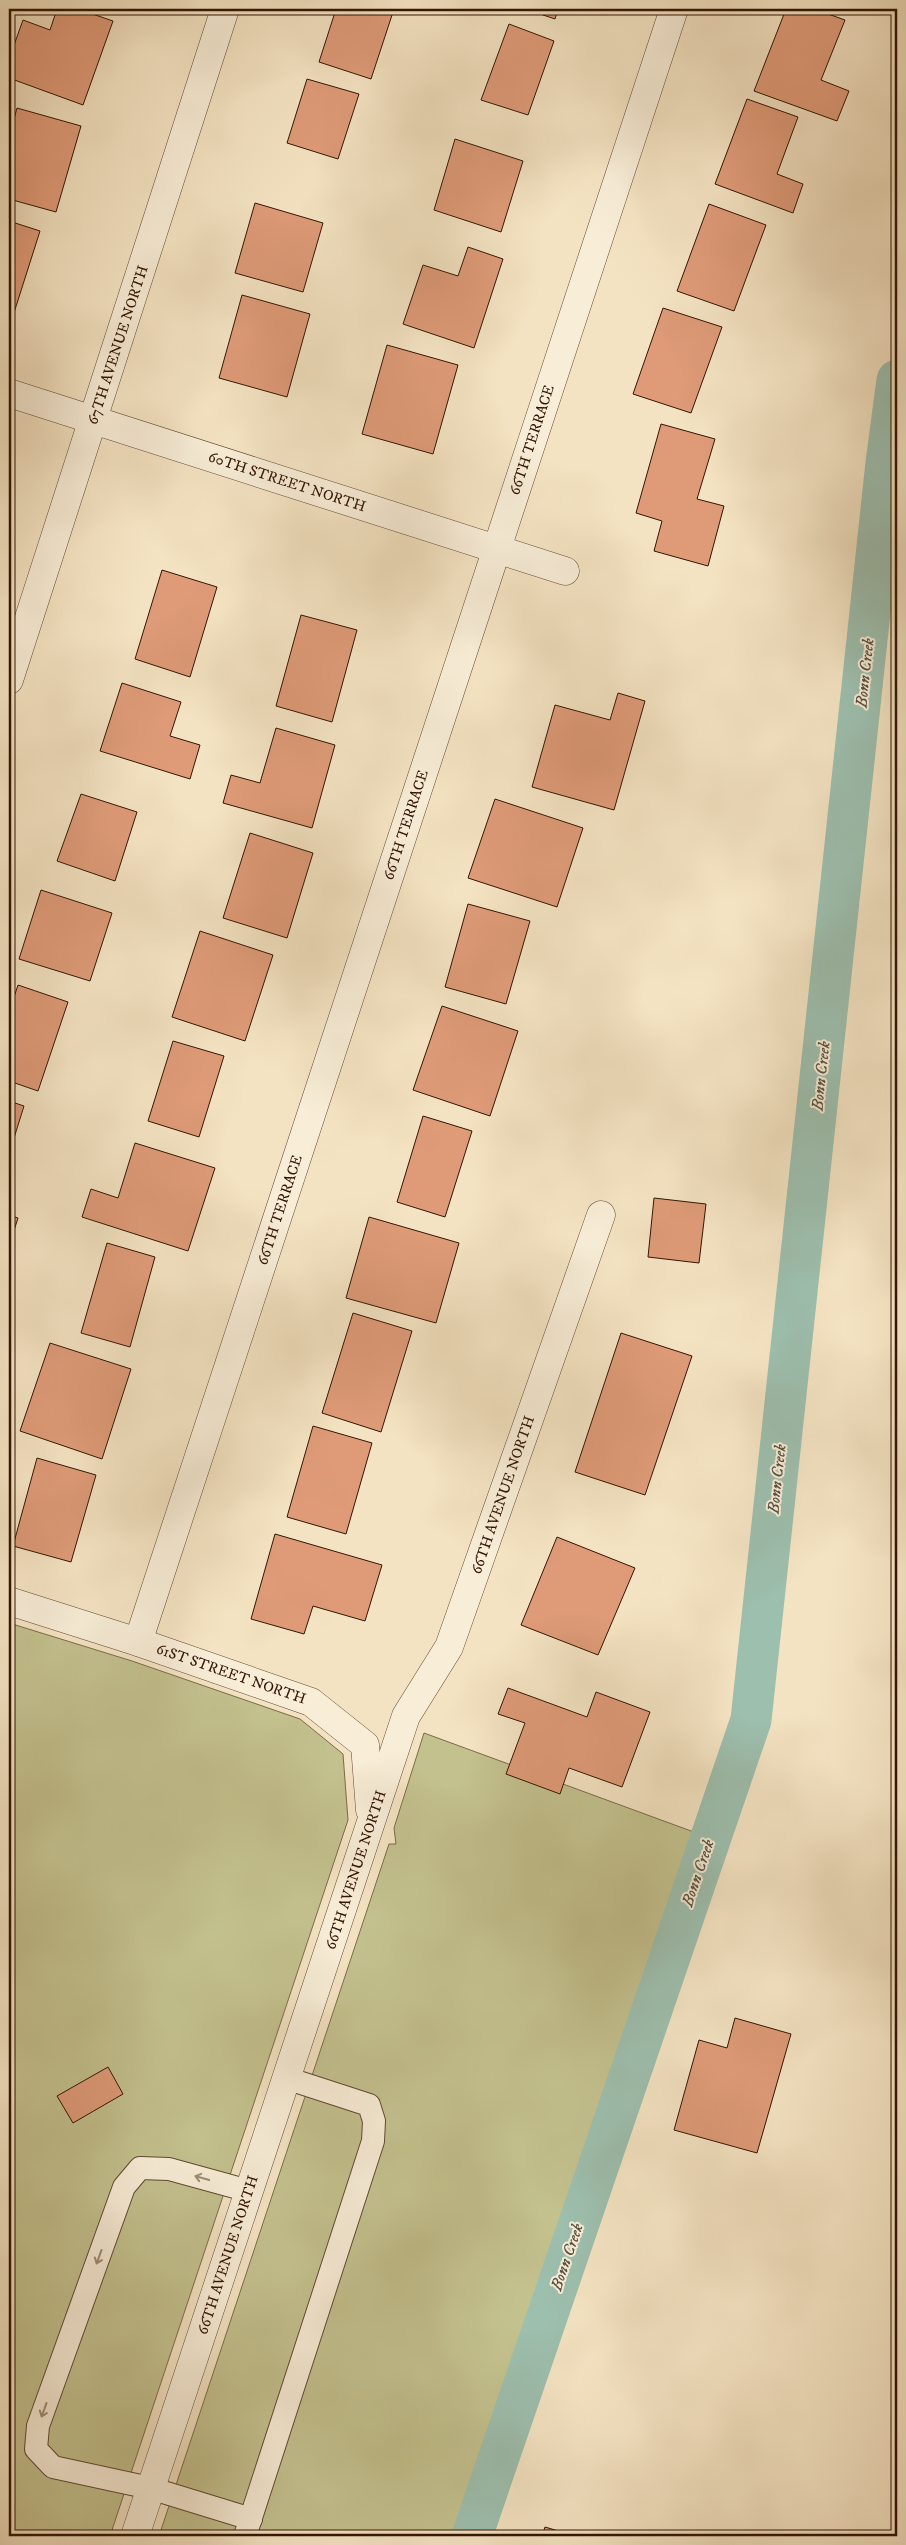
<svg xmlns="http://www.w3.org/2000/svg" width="906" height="2545" font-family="'IM FELL DW Pica',serif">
<rect width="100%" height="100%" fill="#f4e3c2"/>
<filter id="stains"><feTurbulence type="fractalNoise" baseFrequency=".004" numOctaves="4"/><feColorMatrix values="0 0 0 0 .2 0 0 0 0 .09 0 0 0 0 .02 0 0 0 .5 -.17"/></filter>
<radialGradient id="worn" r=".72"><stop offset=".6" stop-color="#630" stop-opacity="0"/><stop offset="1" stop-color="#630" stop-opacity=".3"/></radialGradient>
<!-- green -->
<g fill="#c3c18e" stroke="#7a6b48">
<polygon points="9,1623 132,1661 300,1719 343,1754 348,1820 110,2536 9,2536"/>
<polygon points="424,1733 702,1835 463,2536 159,2536 389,1844 396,1844 394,1828"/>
</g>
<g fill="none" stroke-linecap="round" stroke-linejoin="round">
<!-- canal -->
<polyline stroke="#9dbfae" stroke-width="41" points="472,2536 751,1720 886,463 897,380"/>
</g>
<!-- building -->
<g fill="#df9b78" stroke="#321503">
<polygon points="57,9 78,9 113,21 83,105 9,78 9,59 23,20 50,30"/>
<polygon points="336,9 394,9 371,79 319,62"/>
<polygon points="525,9 558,9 555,19"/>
<polygon points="786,9 814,9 845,20 821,80 849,91 837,121 754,91"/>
<polygon points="509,24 554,41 528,115 481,100"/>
<polygon points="307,79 359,94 338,159 287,143"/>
<polygon points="747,99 798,117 777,174 803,184 793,213 715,184"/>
<polygon points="17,108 81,126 56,212 9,199 9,137"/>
<polygon points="455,139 523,161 501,232 434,210"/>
<polygon points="255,203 323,223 303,292 235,273"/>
<polygon points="709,204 766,225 734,311 677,291"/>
<polygon points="9,221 40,231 12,319 9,318"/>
<polygon points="468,247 503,259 474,348 403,324 423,265 458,276"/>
<polygon points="242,295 310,314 287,397 219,378"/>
<polygon points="663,308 722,327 691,413 633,394"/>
<polygon points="387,345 458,365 433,454 362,434"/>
<polygon points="661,424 715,439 697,499 724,506 708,566 654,551 662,521 636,513"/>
<polygon points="162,570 217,587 190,677 135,659"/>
<polygon points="301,615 357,630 332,722 276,706"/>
<polygon points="122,683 181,702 170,736 200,745 190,779 100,751"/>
<polygon points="618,693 645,701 614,810 532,787 555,705 610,720"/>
<polygon points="276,728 335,745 312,828 223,803 231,775 260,783"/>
<polygon points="81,794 137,812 115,881 57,861"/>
<polygon points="495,799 583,828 557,907 468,878"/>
<polygon points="250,833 313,853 287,938 223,918"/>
<polygon points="41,890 112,913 90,981 19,959"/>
<polygon points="468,904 530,921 506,1004 445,987"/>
<polygon points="200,931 273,955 245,1041 172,1017"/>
<polygon points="18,985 68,1002 38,1091 9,1081 9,1012"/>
<polygon points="442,1006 518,1031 490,1116 413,1090"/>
<polygon points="173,1041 224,1056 199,1137 148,1121"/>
<polygon points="9,1101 24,1106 9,1154"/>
<polygon points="423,1116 472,1131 445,1217 397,1202"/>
<polygon points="135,1143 215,1168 188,1251 82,1217 91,1189 118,1198"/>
<polygon points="654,1198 706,1204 699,1263 648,1257"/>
<polygon points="9,1215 18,1218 9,1246"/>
<polygon points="369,1217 459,1243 436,1323 346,1298"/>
<polygon points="107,1243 155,1257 130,1347 81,1333"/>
<polygon points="353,1313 412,1331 381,1432 322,1413"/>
<polygon points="621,1333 692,1356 645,1495 575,1472"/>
<polygon points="50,1343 131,1369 102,1459 20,1431"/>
<polygon points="313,1426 372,1443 346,1534 287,1517"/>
<polygon points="37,1458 96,1475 71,1562 13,1546"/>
<polygon points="275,1534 382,1565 365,1621 313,1606 304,1634 251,1619"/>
<polygon points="557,1537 635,1568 598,1655 521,1625"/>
<polygon points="508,1688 587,1717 596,1692 650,1712 622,1787 569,1768 560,1794 506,1774 525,1723 498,1714"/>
<polygon points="735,2018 791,2034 757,2153 674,2130 699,2040 727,2048"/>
<polygon points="108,2067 123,2094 73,2123 57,2096"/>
<polygon points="545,2527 575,2536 542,2536"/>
</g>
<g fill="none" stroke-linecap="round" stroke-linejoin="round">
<defs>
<g id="lane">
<polyline points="249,2191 169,2169 140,2168 124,2187 38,2426 36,2449 53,2467 150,2488 251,2519"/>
<polyline points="245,2536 373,2141 374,2121 369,2105 286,2078"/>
</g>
<g id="street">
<polyline points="9,393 565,571"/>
<polyline points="9,680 225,9"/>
<polyline points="9,1601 138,1642 311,1702 365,1745 370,1810"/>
<polyline points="138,1642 674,9"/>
<polyline points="135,2536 406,1716 449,1647 601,1215"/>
</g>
</defs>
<!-- lane casing -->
<use href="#lane" stroke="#624833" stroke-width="24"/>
<!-- street casing -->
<use href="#street" stroke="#624833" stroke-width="29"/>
<!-- lane -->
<use href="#lane" stroke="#f8edd7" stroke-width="22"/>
<!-- street -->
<use href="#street" stroke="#f8edd7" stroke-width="28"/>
</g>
<!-- one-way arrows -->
<defs><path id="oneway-shaft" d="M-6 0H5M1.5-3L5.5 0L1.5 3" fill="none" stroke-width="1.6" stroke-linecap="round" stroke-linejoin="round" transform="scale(1.25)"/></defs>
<g stroke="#9f8c78">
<use href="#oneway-shaft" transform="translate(202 2178) rotate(-164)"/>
<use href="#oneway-shaft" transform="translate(99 2257) rotate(110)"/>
<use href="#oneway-shaft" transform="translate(44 2410) rotate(110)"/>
</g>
<g text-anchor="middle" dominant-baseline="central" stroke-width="4" stroke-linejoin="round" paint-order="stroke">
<!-- street labels -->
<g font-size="15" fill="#321503" stroke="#f8edd7">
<text transform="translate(118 345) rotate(-72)">67TH AVENUE NORTH</text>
<text transform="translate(532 440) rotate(-72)">66TH TERRACE</text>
<text transform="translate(287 482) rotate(18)">60TH STREET NORTH</text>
<text transform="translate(406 825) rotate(-72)">66TH TERRACE</text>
<text transform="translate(280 1210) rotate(-72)">66TH TERRACE</text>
<text transform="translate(503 1495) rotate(-71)">66TH AVENUE NORTH</text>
<text transform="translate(231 1674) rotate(19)">61ST STREET NORTH</text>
<text transform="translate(356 1870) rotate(-72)">66TH AVENUE NORTH</text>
<text transform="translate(228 2255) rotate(-72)">66TH AVENUE NORTH</text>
</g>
<!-- water labels -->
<g font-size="16" font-style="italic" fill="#57503f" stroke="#f8edd7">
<text transform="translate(865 673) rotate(-84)">Bonn Creek</text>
<text transform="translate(821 1076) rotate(-84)">Bonn Creek</text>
<text transform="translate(777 1479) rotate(-84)">Bonn Creek</text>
<text transform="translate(698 1873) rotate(-71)">Bonn Creek</text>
<text transform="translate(567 2257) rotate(-71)">Bonn Creek</text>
</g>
</g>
<!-- margin -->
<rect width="906" height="2545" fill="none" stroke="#f4e3c2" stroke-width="30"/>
<rect x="10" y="10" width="886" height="2525" fill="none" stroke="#321503" stroke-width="2.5"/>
<rect x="15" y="15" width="876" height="2515" fill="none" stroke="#321503"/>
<rect width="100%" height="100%" filter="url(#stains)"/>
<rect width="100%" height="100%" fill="url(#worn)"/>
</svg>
